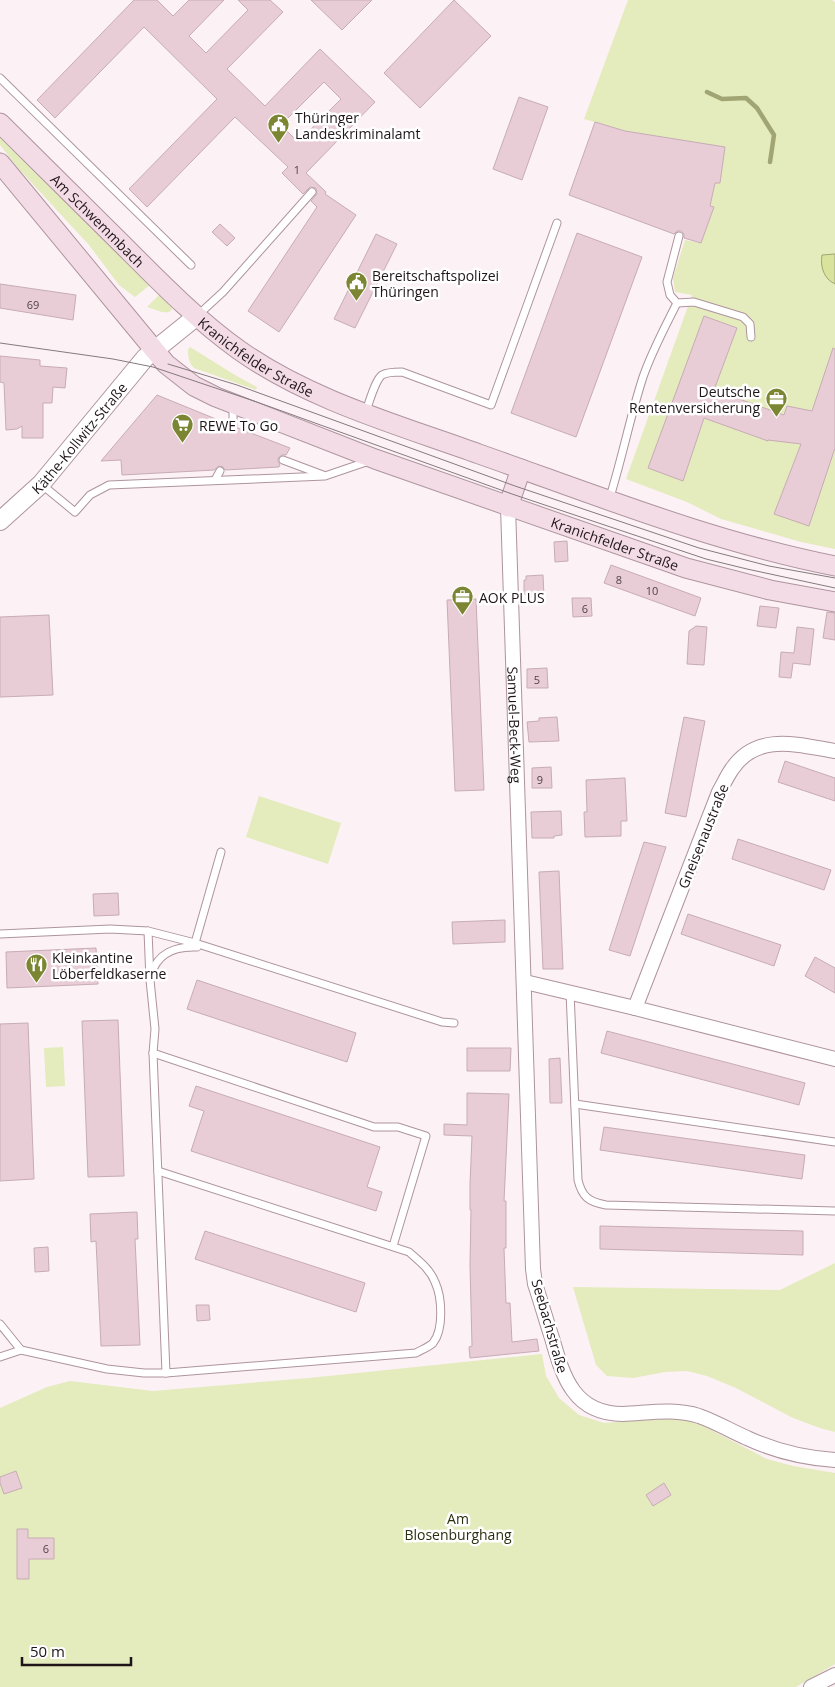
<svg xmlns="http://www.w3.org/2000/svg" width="835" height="1687" font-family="'Open Sans',sans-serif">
<rect width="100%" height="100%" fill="#fcf1f5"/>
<!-- green -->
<g fill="#e4ebbd">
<polygon points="628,0 832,0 835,2 835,549 801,542 721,519 687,502 626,479 692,295 675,292 673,278 685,240 701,243 714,207 703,203 712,199 714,189 707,181 720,183 725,148 625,131 584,119"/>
<polygon points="0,135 151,284 135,297 119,285 89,245 19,169 0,145"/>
<path d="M160 294 172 308 171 311C164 315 155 309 147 307Z"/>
<path d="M190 347 235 375 257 387 256 390 194 368C189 363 188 357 188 350Z"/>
<polygon points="259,796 341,823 328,864 246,837"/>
<polygon points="63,1047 65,1086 46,1087 44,1048"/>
<polygon points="835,1263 835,1432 820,1428 793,1418 736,1388 707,1376 687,1371 665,1372 633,1378 607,1376 596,1365 573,1287 780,1290"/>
<polygon points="542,1354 546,1376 559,1398 579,1415 604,1423 676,1418 694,1421 767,1459 793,1466 835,1473 835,1664 796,1687 0,1687 0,1408 47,1387 70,1381 153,1391 309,1378"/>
</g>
<!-- water -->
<path fill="#d9e39b" stroke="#a1a574" d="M835 254V284C824 279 820 267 822 255Z"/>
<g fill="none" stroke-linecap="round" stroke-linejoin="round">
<!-- stream -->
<polyline stroke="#a1a574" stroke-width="4.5" points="707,92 722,99 746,98 757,108 774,135 770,162"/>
</g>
<!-- building -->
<g fill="#e8ccd6" stroke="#c7acb5" fill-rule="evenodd">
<path d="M134 0H157L173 16 189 0H224L189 36 206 53 248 10 238 0H270L283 12 227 69 265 106 320 49 375 102 306 173 326 192 325 194 356 215 279 332 248 311 317 207 311 201 317 194 316 188 310 187 303 194 282 173 288 167 235 117 147 207 129 189 217 99 144 27 55 118 37 100ZM324 82 341 99 298 142 281 125Z"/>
<polygon points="311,0 372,0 342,30"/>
<polygon points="454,0 491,36 420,108 384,73"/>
<polygon points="519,97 548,107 522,180 493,169"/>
<polygon points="595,122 625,131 725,147 720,183 715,183 710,206 714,207 701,243 684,238 684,234 681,231 677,231 674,234 569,195"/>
<polygon points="220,224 235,238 227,246 212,232"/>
<polygon points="577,233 642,257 576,437 511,413"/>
<polygon points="376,234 397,244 355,328 334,319"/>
<polygon points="0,284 76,295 73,320 0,308"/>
<polygon points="704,316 737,328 714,390 784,415 787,406 812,411 833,348 835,349 835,448 809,526 774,514 801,444 768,440 768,441 704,418 683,481 648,468"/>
<polygon points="0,356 40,360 40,366 67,368 65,388 53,387 52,403 43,403 43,438 22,438 22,426 17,429 6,430 4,383 0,382"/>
<polygon points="157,395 228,424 228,429 231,432 235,432 238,428 290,448 286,455 282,455 278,458 278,461 280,465 279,467 225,470 223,467 219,466 214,470 122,475 121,460 101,461"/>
<polygon points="567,541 568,561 555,562 554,542"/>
<polygon points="611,565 701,598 695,616 604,583"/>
<polygon points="543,575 544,596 527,597 526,594 524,594 524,580 526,580 526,576"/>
<polygon points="572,598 591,598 592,616 573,617"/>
<polygon points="476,599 484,790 455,791 447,600"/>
<polygon points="760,606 779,608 776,628 757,626"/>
<polygon points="827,612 835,613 835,640 823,638"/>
<polygon points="49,615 53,695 0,697 0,617"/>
<polygon points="696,626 707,627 704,665 687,664 689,631"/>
<polygon points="797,627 814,629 810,665 793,663 791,678 779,677 781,652 794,653"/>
<polygon points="547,668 548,688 527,688 527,669"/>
<polygon points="557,717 559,741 529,742 527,722 539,721 539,718"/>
<polygon points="684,717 705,721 686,817 665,813"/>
<polygon points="785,761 835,778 835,801 778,782"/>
<polygon points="551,767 552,788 532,788 532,768"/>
<polygon points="625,778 627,821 621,821 621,836 585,837 584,812 587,812 586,780"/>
<polygon points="561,811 562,835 554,836 554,838 532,838 531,812"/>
<polygon points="738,839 831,870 824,890 732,859"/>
<polygon points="644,842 666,847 630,956 609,950"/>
<polygon points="559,871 563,969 543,969 539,872"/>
<polygon points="118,893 119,915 94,916 93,894"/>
<polygon points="688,914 781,945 774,966 681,934"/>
<polygon points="505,920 505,942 453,944 452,922"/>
<polygon points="96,948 98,984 7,988 6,952"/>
<polygon points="815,957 835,968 835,993 805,976"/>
<polygon points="197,980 356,1033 347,1062 187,1009"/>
<polygon points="118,1020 124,1176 88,1177 82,1021"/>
<polygon points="28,1023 34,1179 0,1181 0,1024"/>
<polygon points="607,1031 805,1083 799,1105 601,1053"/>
<polygon points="467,1048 511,1048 510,1071 467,1071"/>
<polygon points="560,1058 562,1103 550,1103 549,1059"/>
<polygon points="196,1086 380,1147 367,1187 382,1192 376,1211 191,1151 204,1111 189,1106"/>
<polygon points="467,1093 509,1094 504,1201 506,1201 506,1248 504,1248 506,1303 510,1303 512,1342 537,1339 539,1351 470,1358 469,1347 472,1346 470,1265 471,1210 470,1210 470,1184 472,1136 444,1135 444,1124 467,1125"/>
<polygon points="604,1127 805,1155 802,1179 600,1150"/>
<polygon points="137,1212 138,1239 135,1239 140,1345 101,1346 96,1241 91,1242 90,1214"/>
<polygon points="600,1226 803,1231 803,1255 600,1249"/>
<polygon points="205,1231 365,1283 356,1312 195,1259"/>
<polygon points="48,1247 49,1271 35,1272 34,1248"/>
<polygon points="196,1305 209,1305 210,1320 197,1321"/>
<polygon points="16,1471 22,1488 4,1494 0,1483 0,1477"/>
<polygon points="664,1483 671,1495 653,1506 646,1495"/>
<polygon points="17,1529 28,1529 28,1538 54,1538 54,1559 29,1559 29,1579 17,1579"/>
</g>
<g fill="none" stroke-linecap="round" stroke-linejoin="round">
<defs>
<g id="service">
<polyline points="0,78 191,265"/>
<polyline points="677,303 694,302 743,317 750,324 751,337"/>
<polyline points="198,315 223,292 312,192"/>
<polyline points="233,405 233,427"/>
<path d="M365 413C369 404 375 380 382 375 387 372 395 372 402 372L491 405 557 223"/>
<polyline points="283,460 323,475"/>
<polyline points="215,480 220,471"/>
<polyline points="41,484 75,512 90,495 109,485 325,476 369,461"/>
<path d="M609 500C622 459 630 417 643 377 652 351 665 327 677 303L670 295 667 282 679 236"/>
<polyline points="148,931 150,980 155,1029 153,1053 166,1373"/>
<polyline points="0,934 110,929 148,931 195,943 442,1022 454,1023"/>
<polyline points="195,943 221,852"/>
<path d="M151 975C157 953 176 946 197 947"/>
<path d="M570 992 578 1180C582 1197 589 1202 606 1205L835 1211"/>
<polyline points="153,1053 374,1127 398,1127 426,1136 393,1246"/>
<polyline points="575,1104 835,1142"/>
<polyline points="0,1324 21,1350"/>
<path d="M0 1357 21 1350 107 1369 144 1373H166L416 1353C421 1350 429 1347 433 1343 444 1329 442 1297 435 1282 430 1269 419 1261 409 1252L158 1171"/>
</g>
<g id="minor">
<path id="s1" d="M508 507 533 1269 535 1284C541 1302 546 1320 552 1338 563 1377 574 1414 623 1414 649 1413 674 1408 699 1416 716 1422 731 1431 747 1438 775 1451 804 1458 835 1460"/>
<polyline points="525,982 635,1008 835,1059"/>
<path d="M635 1008 719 792C723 785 727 776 732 769 757 732 798 745 835 751"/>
<polyline points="811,1687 835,1675"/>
</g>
<g id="tertiary">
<path id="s2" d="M0 521 41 484 145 358 197 316"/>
</g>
<g id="secondary">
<path id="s3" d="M0 123C41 164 83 205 124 246 161 283 197 320 239 350 309 400 399 425 479 454 596 495 713 542 835 566"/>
<path id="s4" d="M0 163 166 364 194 386 216 397 375 459 686 568 770 590 835 602"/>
<polyline points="508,507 521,469"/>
</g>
</defs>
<!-- service casing -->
<use href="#service" stroke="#ae949e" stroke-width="9"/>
<!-- minor casing -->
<use href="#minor" stroke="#ae949e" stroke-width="16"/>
<!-- tertiary casing -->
<use href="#tertiary" stroke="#ae949e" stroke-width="20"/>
<!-- secondary casing -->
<use href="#secondary" stroke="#ae949e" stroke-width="21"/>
<!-- service -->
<use href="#service" stroke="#fff" stroke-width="7"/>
<!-- minor -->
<use href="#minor" stroke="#fff" stroke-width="14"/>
<!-- tertiary -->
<use href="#tertiary" stroke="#fff" stroke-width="18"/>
<!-- secondary -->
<use href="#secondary" stroke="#f3dce6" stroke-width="19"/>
<!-- tram -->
<g stroke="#857a7e" stroke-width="1">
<polyline points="0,343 113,359 153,367 254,401 512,494 706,559 747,569 835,588"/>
<polyline points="168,364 237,385 515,486 699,548 769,566 835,578"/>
</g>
</g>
<!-- icons -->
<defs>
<symbol id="civic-pin" viewBox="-11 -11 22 30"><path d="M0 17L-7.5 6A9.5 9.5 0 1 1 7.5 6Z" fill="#7c8531" stroke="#fff"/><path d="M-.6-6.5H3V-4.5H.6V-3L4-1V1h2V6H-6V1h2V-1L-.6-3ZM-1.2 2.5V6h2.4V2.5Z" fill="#fff"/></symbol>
<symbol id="office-pin" viewBox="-11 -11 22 30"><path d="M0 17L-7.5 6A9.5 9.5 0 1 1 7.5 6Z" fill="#7c8531" stroke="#fff"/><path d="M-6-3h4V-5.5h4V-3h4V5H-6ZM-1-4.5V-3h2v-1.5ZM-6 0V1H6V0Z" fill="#fff"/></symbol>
<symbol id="supermarket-pin" viewBox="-11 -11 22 30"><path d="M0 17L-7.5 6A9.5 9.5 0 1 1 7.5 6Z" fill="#7c8531" stroke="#fff"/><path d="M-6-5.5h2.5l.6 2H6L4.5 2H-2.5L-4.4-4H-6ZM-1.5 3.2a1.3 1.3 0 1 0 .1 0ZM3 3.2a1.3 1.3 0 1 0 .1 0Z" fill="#fff"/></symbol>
<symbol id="restaurant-pin" viewBox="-11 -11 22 30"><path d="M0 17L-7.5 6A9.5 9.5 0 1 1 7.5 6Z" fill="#7c8531" stroke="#fff"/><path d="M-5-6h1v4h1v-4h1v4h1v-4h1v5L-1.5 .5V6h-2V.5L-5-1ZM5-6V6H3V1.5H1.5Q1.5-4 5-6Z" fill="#fff"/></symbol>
</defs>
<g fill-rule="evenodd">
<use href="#civic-pin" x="266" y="112" width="25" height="34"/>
<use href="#civic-pin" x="344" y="270" width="25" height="34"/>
<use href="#office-pin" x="764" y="386" width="25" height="34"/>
<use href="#supermarket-pin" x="170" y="412" width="25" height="34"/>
<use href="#office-pin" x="450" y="584" width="25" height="34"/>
<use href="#restaurant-pin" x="24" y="952" width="25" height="34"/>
</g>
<g text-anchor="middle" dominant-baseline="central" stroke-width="5" stroke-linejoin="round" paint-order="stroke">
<!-- number labels -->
<g font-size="11" fill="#514348">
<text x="297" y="169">1</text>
<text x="33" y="304">69</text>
<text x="619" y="579">8</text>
<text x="652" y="590">10</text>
<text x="585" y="608">6</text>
<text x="537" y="679">5</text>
<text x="540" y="779">9</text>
<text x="46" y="1548">6</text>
</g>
<!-- poi labels -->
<g font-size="14" fill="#1f1519" stroke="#fff" text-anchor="start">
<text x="295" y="117">Thüringer<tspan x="295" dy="16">Landeskriminalamt</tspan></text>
<text x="372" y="275">Bereitschaftspolizei<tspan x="372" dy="16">Thüringen</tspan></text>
<text x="760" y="391" text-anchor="end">Deutsche<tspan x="760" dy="16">Rentenversicherung</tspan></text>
<text x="199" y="425">REWE To Go</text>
<text x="479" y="597">AOK PLUS</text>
<text x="52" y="957">Kleinkantine<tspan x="52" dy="16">Löberfeldkaserne</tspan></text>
</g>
<!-- street labels -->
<g font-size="14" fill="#1f1519" stroke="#fff">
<text stroke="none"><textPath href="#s3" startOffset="138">Am Schwemmbach</textPath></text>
<text stroke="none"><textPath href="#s3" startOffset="348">Kranichfelder Straße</textPath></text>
<text stroke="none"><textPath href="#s2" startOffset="115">Käthe-Kollwitz-Straße</textPath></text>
<text stroke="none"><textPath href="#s4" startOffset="746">Kranichfelder Straße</textPath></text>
<text stroke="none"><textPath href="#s1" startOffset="218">Samuel-Beck-Weg</textPath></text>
<text transform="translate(703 836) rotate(-68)">Gneisenaustraße</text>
<text transform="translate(550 1326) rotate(74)">Seebachstraße</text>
</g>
<!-- park labels -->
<g font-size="14" fill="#2c2f10" stroke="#fff">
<text x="458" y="1518">Am<tspan x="458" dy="16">Blosenburghang</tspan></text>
</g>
</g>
<!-- scale -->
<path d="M22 1657v8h109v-8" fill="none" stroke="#1f1519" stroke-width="2.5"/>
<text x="30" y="1657" font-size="15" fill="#1f1519" stroke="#ffffff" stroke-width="4" paint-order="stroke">50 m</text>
</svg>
